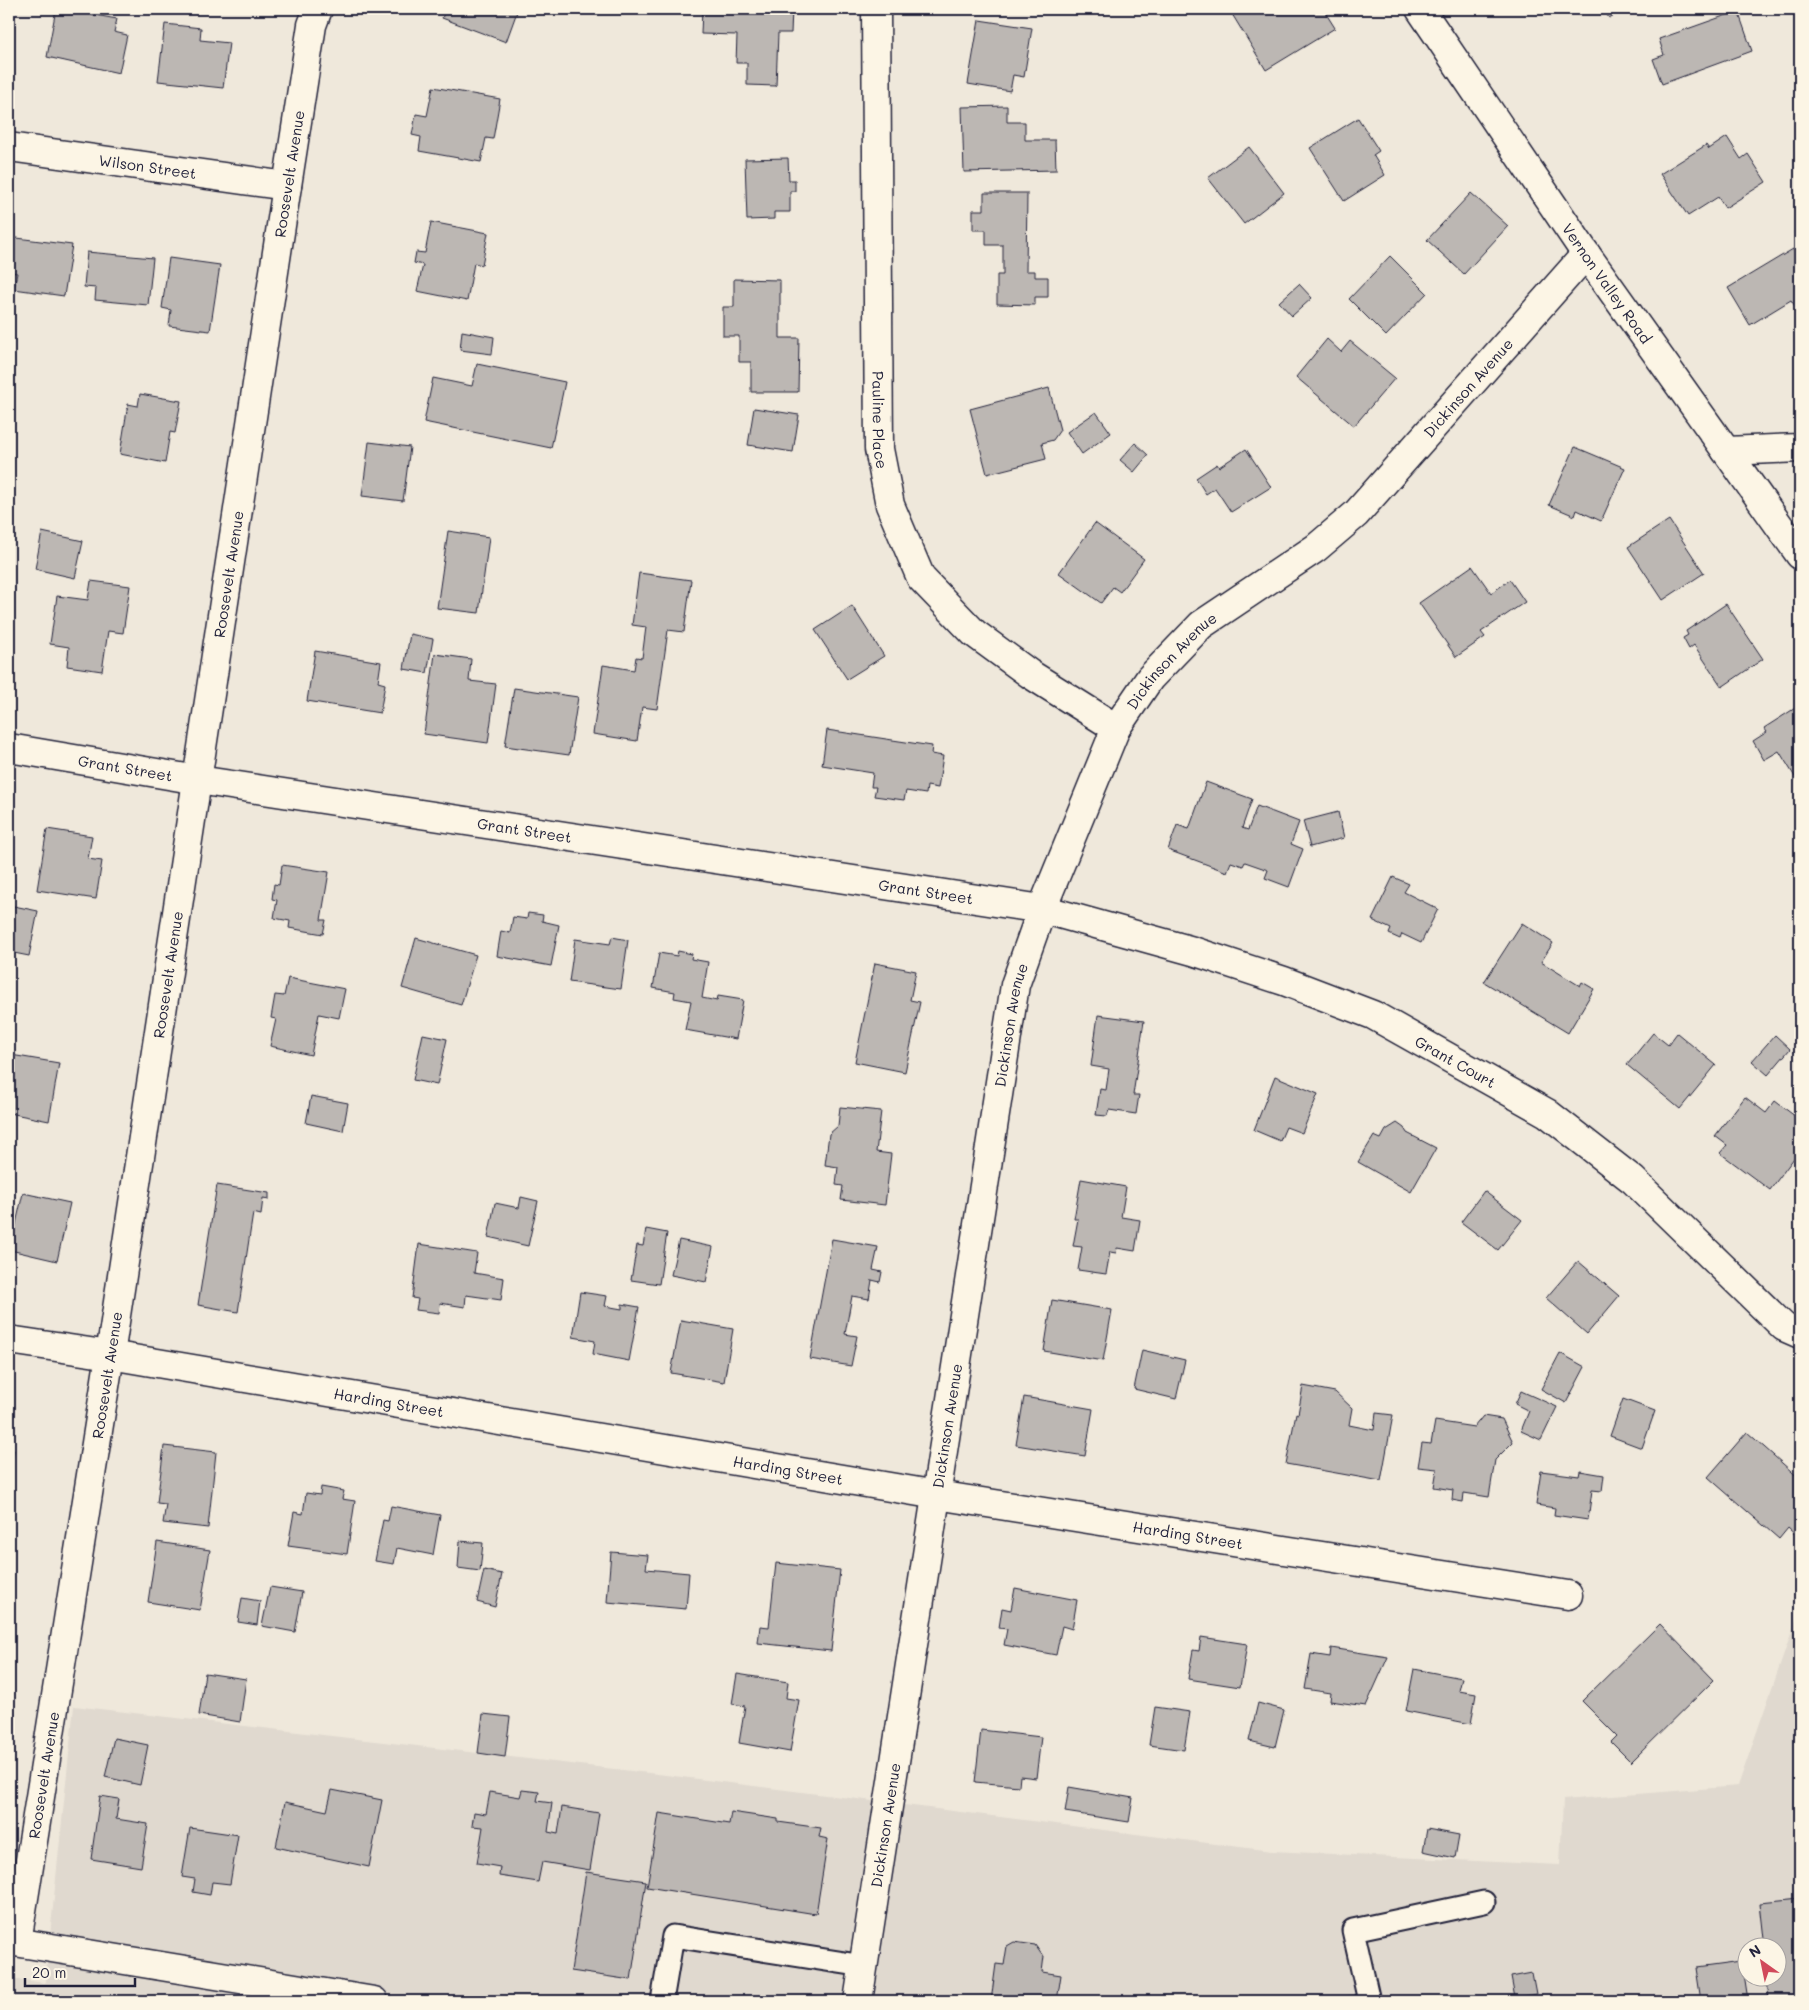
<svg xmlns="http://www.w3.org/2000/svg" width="1809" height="2010" font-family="Mali,sans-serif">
<rect width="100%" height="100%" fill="#efe8db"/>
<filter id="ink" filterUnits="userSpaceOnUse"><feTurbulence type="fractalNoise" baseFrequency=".02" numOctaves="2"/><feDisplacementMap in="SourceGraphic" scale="10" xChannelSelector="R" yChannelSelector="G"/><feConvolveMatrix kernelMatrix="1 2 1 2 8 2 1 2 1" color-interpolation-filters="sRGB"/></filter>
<g filter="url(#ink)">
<!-- built -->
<path fill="#e0d9cf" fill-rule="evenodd" d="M1800 1608V2001H9V1978L45 1983 74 1706 666 1775 1272 1851 1560 1865 1563 1800 1738 1786ZM1746 1948H1776V1978H1746Z"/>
<!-- building -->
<g fill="#bcb7b3" stroke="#22223b">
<polygon points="56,9 85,9 84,13 117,19 114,32 127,35 119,73 47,57"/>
<polygon points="446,9 518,9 506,42 442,18"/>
<polygon points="702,9 792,9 791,33 778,33 776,86 747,85 747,63 736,63 737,35 701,34"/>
<polygon points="1241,9 1323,9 1335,28 1266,70 1232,14"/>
<polygon points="1603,9 1625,9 1609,18"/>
<polygon points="1738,11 1752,51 1662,84 1653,59 1664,55 1659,39"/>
<polygon points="979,20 1032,28 1024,77 1013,75 1010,91 968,84"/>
<polygon points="165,24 201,28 200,40 229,43 223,88 158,81"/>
<polygon points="433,87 500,99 493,139 486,138 481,162 419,151 421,137 412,135 416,114 427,116"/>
<polygon points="1007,106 1007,122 1025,122 1025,140 1055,140 1056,170 964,172 962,107"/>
<polygon points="1358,118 1379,151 1373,155 1385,175 1344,201 1310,148"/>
<polygon points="1727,137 1741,159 1748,154 1766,182 1725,208 1718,197 1688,216 1660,174 1706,145 1709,149"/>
<polygon points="1249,147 1284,193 1244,224 1208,178"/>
<polygon points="788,158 789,180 795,180 795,191 790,191 790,212 774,212 774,219 747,220 745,159"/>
<polygon points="984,193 1027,193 1026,271 1035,271 1035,277 1048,277 1048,297 1035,297 1035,305 997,304 997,275 1003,275 1003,245 986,245 986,230 973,230 973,210 984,210"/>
<polygon points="1471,193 1508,226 1464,274 1427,240"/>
<polygon points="431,222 488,233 482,265 474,263 467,301 417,291 423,265 414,263 416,252 425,253"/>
<polygon points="1800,228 1800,242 1794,232"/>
<polygon points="9,237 72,245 64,296 14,289 17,273 9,272"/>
<polygon points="1793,249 1800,262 1800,304 1795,306 1791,300 1750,325 1728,288"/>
<polygon points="87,252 153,258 148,305 95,300 96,288 84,287"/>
<polygon points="1390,256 1427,293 1386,336 1349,299"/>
<polygon points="169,258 220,265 210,331 169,326 171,310 162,308"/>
<polygon points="734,279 780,280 780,338 799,338 798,392 751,392 751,362 739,362 739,336 723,336 723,307 734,307"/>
<polygon points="1299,284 1312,298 1292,316 1279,302"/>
<polygon points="462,331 494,337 492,354 460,350"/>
<polygon points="1327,339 1341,352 1350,341 1395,378 1354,426 1296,377"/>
<polygon points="477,364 565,382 551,448 424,422 433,378 472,386"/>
<polygon points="1049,388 1060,430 1053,440 1042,443 1046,459 987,474 970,409"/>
<polygon points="140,394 181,401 175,433 170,432 165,463 120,454 128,404 138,406"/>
<polygon points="754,408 799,415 793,452 748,445"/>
<polygon points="1096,412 1111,433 1082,454 1067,432"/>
<polygon points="369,442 410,447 403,501 362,496"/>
<polygon points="1135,443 1148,455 1134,472 1120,460"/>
<polygon points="1575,447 1625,468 1601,521 1577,510 1575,516 1549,505"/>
<polygon points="1246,449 1271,487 1231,512 1215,488 1206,494 1196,478 1217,464 1219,467"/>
<polygon points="1669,520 1704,573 1663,600 1628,547"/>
<polygon points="1095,523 1144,559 1120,592 1113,587 1101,603 1059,573"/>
<polygon points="448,531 489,537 479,613 437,608"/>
<polygon points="42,532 83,541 75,578 35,569"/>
<polygon points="1472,566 1491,593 1510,580 1525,602 1481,632 1485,637 1456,657 1419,603"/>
<polygon points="639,573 691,580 684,632 668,630 657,709 642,707 637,741 593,734 603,665 634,670 636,657 642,658 646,627 632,625"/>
<polygon points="91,581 130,586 123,633 108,631 102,671 67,666 69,647 50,644 57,596 88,600"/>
<polygon points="1726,604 1763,659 1722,687 1694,645 1689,649 1683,638 1688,635 1686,631"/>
<polygon points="852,606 884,656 847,679 815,630"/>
<polygon points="410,634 433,639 427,673 404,669"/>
<polygon points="315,651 381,662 378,682 385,684 380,713 307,701"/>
<polygon points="435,654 471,659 469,681 496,684 488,743 424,734"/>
<polygon points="514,688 578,697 569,755 505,746"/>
<polygon points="1800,705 1800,785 1779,751 1764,760 1753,741 1767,732 1764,728"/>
<polygon points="827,730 932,746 931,754 943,756 938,788 927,786 926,794 906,791 904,800 874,796 876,787 871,787 873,773 822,765"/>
<polygon points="1206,782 1252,799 1242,828 1248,830 1257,806 1299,822 1291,844 1303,849 1289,887 1265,878 1268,870 1245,862 1243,866 1231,862 1227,872 1168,850 1177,825 1189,829"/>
<polygon points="1338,812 1344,838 1310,847 1303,821"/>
<polygon points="47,829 92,836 88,859 102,861 96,899 37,890"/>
<polygon points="282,865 329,872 321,920 326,920 323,934 289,928 290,921 274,918 277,900 272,899 274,884 279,885"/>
<polygon points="1393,877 1409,884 1404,892 1438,909 1421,943 1402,934 1400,939 1389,934 1391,929 1372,920"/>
<polygon points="9,905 38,911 29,956 9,952"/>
<polygon points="528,913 543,915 542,921 559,925 551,966 497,956 501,931 510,933 513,917 527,919"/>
<polygon points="1522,923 1553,943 1541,962 1580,986 1582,982 1594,989 1568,1033 1484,982"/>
<polygon points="612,937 628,940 621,989 569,982 575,939 610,944"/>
<polygon points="416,938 476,955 461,1005 402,988"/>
<polygon points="678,951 692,954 691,959 708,962 702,998 717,1001 718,996 743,1000 736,1039 685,1030 691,1001 674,998 675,992 653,988 659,953 677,956"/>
<polygon points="875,963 916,971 910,1000 920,1002 905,1072 855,1062"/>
<polygon points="288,978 345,989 339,1018 319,1014 311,1055 270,1046 276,1019 271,1018 275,995 284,996"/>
<polygon points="1098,1015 1144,1021 1133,1095 1139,1095 1136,1114 1109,1110 1107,1116 1096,1115 1100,1089 1106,1090 1109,1069 1091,1066"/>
<polygon points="1653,1033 1668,1045 1677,1033 1716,1065 1680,1109 1627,1065"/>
<polygon points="423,1034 447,1039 437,1085 413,1080"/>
<polygon points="1775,1035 1790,1049 1768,1075 1752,1061"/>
<polygon points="11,1055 59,1063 49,1121 9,1113 9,1065"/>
<polygon points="1275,1076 1318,1094 1302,1133 1286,1127 1280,1141 1254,1130"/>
<polygon points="311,1096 348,1103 343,1131 306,1123"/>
<polygon points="1745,1097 1766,1113 1775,1101 1800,1120 1800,1128 1795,1136 1800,1140 1800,1150 1770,1190 1720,1153 1727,1145 1715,1136"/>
<polygon points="840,1107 881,1111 876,1152 891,1154 885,1205 841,1200 843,1186 836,1185 838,1167 825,1165 829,1134 838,1126"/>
<polygon points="1397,1123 1404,1128 1407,1133 1436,1148 1411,1192 1358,1162 1374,1136 1381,1139 1386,1130"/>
<polygon points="1081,1179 1126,1187 1121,1217 1140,1220 1135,1251 1117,1248 1116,1253 1110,1252 1106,1274 1078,1270 1082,1247 1073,1246 1078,1219 1074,1219"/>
<polygon points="217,1185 269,1193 269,1199 263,1198 261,1215 253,1213 238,1312 198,1305"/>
<polygon points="1484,1191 1522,1220 1498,1250 1461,1222"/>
<polygon points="23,1193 70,1203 57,1261 10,1250"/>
<polygon points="521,1197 538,1201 528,1246 488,1237 495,1203 519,1208"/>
<polygon points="646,1229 667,1233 659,1284 631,1280 637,1245 643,1246"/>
<polygon points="832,1239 878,1247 873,1270 882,1272 880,1282 872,1280 869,1299 852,1296 845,1334 857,1336 851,1366 810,1359"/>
<polygon points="679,1240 713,1247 706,1282 671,1275"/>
<polygon points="419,1244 477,1253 474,1273 504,1278 501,1300 466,1295 465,1307 440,1303 439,1313 416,1310 418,1299 412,1298"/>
<polygon points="1578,1261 1619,1296 1587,1334 1546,1298"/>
<polygon points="580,1292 607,1296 605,1306 622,1309 622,1304 639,1307 629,1361 593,1354 595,1341 573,1337"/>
<polygon points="1052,1300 1112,1310 1103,1361 1044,1351"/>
<polygon points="681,1320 733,1329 724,1382 671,1373"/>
<polygon points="1142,1350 1185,1360 1176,1399 1134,1389"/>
<polygon points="1560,1353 1585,1367 1566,1403 1541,1389"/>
<polygon points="1303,1386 1335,1392 1352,1408 1349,1425 1374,1430 1376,1413 1393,1415 1381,1481 1286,1464 1296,1413 1298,1414"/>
<polygon points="1521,1391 1557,1407 1541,1440 1521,1431 1529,1411 1515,1404"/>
<polygon points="1024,1397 1093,1409 1085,1456 1016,1445"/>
<polygon points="1623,1399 1655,1411 1642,1448 1610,1436"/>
<polygon points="1483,1416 1502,1419 1513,1442 1495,1460 1489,1497 1464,1493 1463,1502 1452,1500 1453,1490 1434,1487 1437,1469 1418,1467 1422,1443 1431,1444 1435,1421 1474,1427"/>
<polygon points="1747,1432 1800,1479 1799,1538 1788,1528 1779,1539 1708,1477"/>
<polygon points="164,1446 216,1452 208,1528 163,1523 166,1504 157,1503"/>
<polygon points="9,1449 14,1450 9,1480"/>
<polygon points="1541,1471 1579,1476 1580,1471 1604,1475 1602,1491 1592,1490 1588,1520 1554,1515 1555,1508 1536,1505"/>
<polygon points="321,1487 344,1491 342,1499 355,1501 347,1554 288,1546 294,1512 303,1514 306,1493 320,1495"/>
<polygon points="391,1506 440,1515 433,1555 397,1548 394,1564 375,1561 383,1520 388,1521"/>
<polygon points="460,1541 483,1543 480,1571 458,1568"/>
<polygon points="157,1542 210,1550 200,1610 148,1602"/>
<polygon points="611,1552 648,1555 646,1569 689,1573 686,1609 607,1602"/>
<polygon points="776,1563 840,1570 831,1651 758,1643 760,1626 769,1627"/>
<polygon points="484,1570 502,1574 495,1607 477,1602"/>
<polygon points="270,1587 302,1592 295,1632 262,1626"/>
<polygon points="1015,1588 1077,1600 1072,1629 1062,1626 1056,1655 1004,1645 1007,1629 999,1628 1002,1608 1011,1610"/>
<polygon points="242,1598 260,1601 257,1625 238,1622"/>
<polygon points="1660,1624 1714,1680 1631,1762 1611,1742 1617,1736 1582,1701"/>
<polygon points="1201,1637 1247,1644 1240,1687 1188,1679 1193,1650 1199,1651"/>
<polygon points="1331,1648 1388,1657 1366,1706 1330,1701 1331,1693 1305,1689 1311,1654 1330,1657"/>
<polygon points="1414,1669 1462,1678 1459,1691 1476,1694 1471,1724 1406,1711"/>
<polygon points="205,1673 246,1679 240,1722 199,1715"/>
<polygon points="737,1674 788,1682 786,1698 799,1700 790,1752 739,1743 745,1706 732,1704"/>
<polygon points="1258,1703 1284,1710 1275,1747 1249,1741"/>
<polygon points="1155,1707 1190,1712 1184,1750 1149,1745"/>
<polygon points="483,1714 510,1717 505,1757 478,1753"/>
<polygon points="981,1730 1041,1737 1036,1778 1020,1776 1019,1786 975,1782"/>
<polygon points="114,1738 148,1745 140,1785 105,1777"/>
<polygon points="1069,1787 1133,1798 1129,1822 1065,1812"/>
<polygon points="332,1790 382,1800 369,1867 276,1847 285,1802 327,1811"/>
<polygon points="522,1790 539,1792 537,1801 552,1803 548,1832 558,1834 562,1807 599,1813 590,1870 542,1862 538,1882 499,1876 500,1867 477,1863 483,1827 472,1826 474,1812 486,1814 490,1792 520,1797"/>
<polygon points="100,1796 119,1799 116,1819 148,1824 141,1867 91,1859"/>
<polygon points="731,1812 778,1819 778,1822 821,1828 819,1837 828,1839 816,1914 647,1887 659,1813 729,1824"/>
<polygon points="190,1828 238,1835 230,1884 212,1882 210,1895 193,1892 195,1879 182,1877"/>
<polygon points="1427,1829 1459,1835 1455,1858 1423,1851"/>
<polygon points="586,1872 646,1881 631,1980 571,1971"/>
<polygon points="1800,1899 1800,2001 1769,2001 1767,1978 1776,1978 1776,1948 1765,1948 1760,1903"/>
<polygon points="1014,1942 1035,1945 1042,1955 1044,1956 1042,1972 1061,1975 1057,2001 991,2001 996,1964 1004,1965 1007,1946"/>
<polygon points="1741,1962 1747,2001 1701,2001 1696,1968"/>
<polygon points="1532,1973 1536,1994 1515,1998 1511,1977"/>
<polygon points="1376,1993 1378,2001 1342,2001 1342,1997"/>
</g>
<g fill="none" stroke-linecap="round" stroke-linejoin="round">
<defs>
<g id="service">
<polyline points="662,2001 673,1936 864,1966"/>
<polyline points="1369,2001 1353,1930 1484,1902"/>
</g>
<g id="minor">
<path id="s1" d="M876 9 879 449 890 505 921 578 974 633 1030 674 1116 728"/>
<path id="s2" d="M9 147 287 186"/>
<polyline points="1726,451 1800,448"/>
<path id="s3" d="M9 748 198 780 1042 909 1193 951 1284 981 1373 1015 1547 1113 1633 1180 1784 1327 1800 1334"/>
<path id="s4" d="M9 1340 110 1355 937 1495 1568 1595"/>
<path id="s5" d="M17 1942 110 1355 287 186 312 25 318 9"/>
<path id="s6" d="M858 2001 1015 985 1042 909 1116 728 1150 678 1201 625 1316 548 1356 514 1586 254"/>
</g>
<g id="secondary">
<path id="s7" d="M1420 9 1586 254 1800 555"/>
<polyline points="9,1941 374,2001"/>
</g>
</defs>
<!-- service casing -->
<use href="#service" stroke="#22223b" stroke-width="25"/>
<!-- minor casing -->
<use href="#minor" stroke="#22223b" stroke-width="31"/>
<!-- secondary casing -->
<use href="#secondary" stroke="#22223b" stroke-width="31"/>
<!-- service -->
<use href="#service" stroke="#fcf5e5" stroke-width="21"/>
<!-- minor -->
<use href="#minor" stroke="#fcf5e5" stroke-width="28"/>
<!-- secondary -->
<use href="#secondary" stroke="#fcf5e5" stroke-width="28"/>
</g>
</g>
<g text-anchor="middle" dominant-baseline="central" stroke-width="4" stroke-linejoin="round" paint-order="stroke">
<!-- street labels -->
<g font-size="15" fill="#22223b" stroke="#fcf5e5">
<text stroke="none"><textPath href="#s2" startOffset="140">Wilson Street</textPath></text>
<text stroke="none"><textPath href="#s5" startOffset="1789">Roosevelt Avenue</textPath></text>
<text stroke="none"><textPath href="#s7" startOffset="332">Vernon Valley Road</textPath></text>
<text stroke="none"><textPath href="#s6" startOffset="1798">Dickinson Avenue</textPath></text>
<text stroke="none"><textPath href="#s1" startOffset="411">Pauline Place</textPath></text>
<text stroke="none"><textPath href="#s5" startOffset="1384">Roosevelt Avenue</textPath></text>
<text stroke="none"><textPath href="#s6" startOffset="1392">Dickinson Avenue</textPath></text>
<text stroke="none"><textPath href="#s3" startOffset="118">Grant Street</textPath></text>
<text stroke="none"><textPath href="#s3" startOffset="522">Grant Street</textPath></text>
<text stroke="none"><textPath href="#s3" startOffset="928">Grant Street</textPath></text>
<text stroke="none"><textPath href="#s5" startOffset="979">Roosevelt Avenue</textPath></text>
<text stroke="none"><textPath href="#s6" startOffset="988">Dickinson Avenue</textPath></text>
<text stroke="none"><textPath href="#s3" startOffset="1488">Grant Court</textPath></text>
<text stroke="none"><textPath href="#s5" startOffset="574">Roosevelt Avenue</textPath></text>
<text stroke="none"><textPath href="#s4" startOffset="385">Harding Street</textPath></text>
<text stroke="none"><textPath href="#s6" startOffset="582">Dickinson Avenue</textPath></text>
<text stroke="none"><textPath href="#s4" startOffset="790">Harding Street</textPath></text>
<text stroke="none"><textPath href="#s4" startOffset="1195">Harding Street</textPath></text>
<text stroke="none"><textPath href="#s5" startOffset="169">Roosevelt Avenue</textPath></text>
<text stroke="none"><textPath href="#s6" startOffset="178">Dickinson Avenue</textPath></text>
</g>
</g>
<!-- margin -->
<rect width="1809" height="2010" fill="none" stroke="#fcf5e5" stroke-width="30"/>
<rect x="15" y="15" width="1779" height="1980" fill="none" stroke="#22223b" stroke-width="2" filter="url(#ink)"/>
<!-- north arrow -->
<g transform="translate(1762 1962) rotate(327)"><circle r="24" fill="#fcf5e5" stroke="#a5a1a1"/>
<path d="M0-4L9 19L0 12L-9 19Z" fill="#d1495b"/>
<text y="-8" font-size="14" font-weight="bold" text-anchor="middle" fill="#22223b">N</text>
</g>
<!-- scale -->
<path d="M25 1978v8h110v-8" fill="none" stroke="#22223b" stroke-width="2.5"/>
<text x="32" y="1978" font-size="15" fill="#22223b" stroke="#fcf5e5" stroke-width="4" paint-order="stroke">20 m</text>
</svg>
